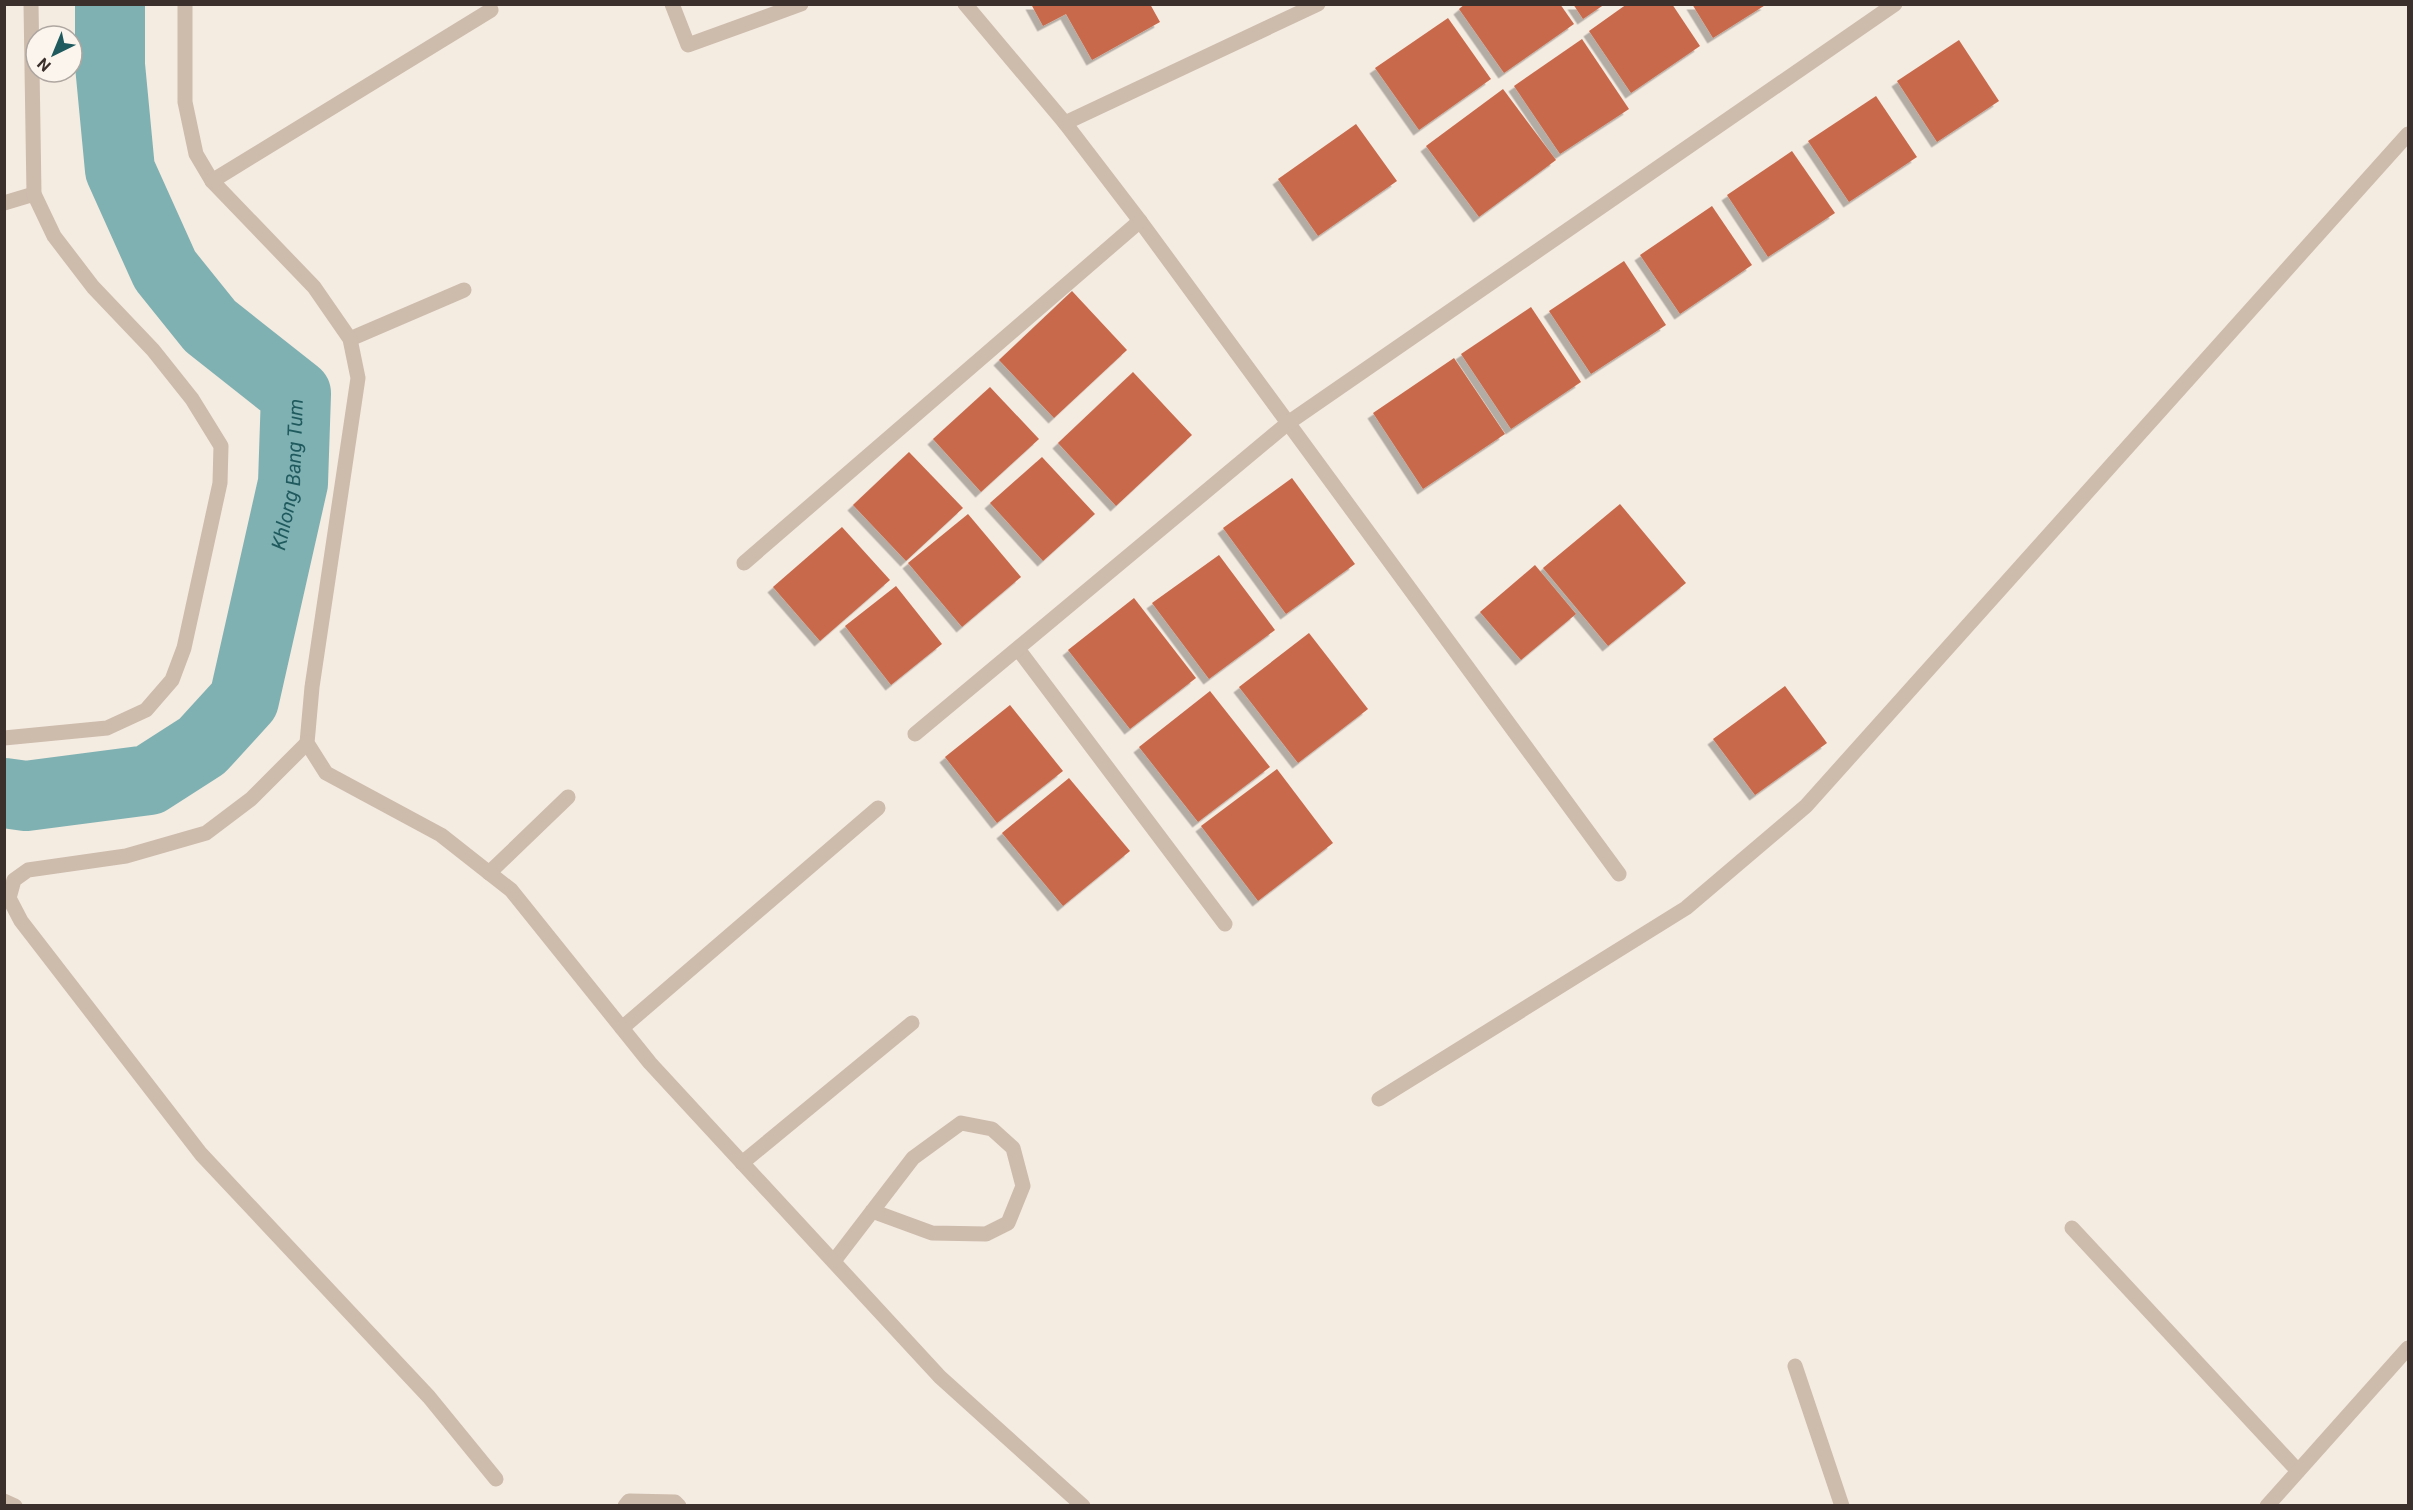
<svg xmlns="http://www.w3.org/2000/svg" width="2413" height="1510" font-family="Roboto,sans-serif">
<defs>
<filter id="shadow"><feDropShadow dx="-5.5" dy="5.5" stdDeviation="0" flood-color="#0004"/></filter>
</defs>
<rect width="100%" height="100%" fill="#f4ebe1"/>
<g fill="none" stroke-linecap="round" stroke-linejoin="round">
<!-- river -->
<path stroke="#7fb0b2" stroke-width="70" id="s1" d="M4 793 26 796 149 780 202 746 244 700 293 483 296 394 210 326 165 270 120 170 110 65V4"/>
</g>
<!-- building -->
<g fill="#c8694b" filter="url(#shadow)">
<polygon points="1031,4 1150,4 1160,22 1092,60 1066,14 1043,26"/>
<polygon points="1465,4 1560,4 1574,24 1504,73 1459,9"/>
<polygon points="1573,4 1605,4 1583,19"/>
<polygon points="1627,4 1672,4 1700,46 1631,93 1589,31"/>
<polygon points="1692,4 1767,4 1713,38"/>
<polygon points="1448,18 1491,79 1419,130 1375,68"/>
<polygon points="1582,39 1629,109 1560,154 1514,86"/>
<polygon points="1959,40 1999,101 1937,142 1897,81"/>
<polygon points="1503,89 1556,160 1479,217 1426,146"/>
<polygon points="1876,96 1917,157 1849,202 1808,141"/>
<polygon points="1356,124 1397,181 1318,236 1278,179"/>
<polygon points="1792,151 1835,213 1768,257 1727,195"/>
<polygon points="1712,206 1752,265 1680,314 1640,255"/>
<polygon points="1624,261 1666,325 1591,374 1549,311"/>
<polygon points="1072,291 1127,350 1054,418 999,360"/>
<polygon points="1531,307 1581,382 1511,429 1461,354"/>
<polygon points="1454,358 1505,434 1423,489 1373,413"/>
<polygon points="1133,372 1192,435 1116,506 1058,443"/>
<polygon points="990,387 1039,439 981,492 933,439"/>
<polygon points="909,452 963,508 906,561 853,505"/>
<polygon points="1042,457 1095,514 1043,561 990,503"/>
<polygon points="1292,478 1355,564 1286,614 1223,528"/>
<polygon points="1620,504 1686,583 1608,646 1543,568"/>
<polygon points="968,514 1021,577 962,627 908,563"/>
<polygon points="842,527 890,580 820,641 773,587"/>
<polygon points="1219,555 1275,630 1209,679 1152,603"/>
<polygon points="1535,565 1576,614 1521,660 1480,612"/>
<polygon points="896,586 942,644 891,685 845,626"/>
<polygon points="1134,598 1196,678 1130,729 1068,650"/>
<polygon points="1309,633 1368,709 1298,763 1239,687"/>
<polygon points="1785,686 1827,743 1755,795 1713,739"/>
<polygon points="1210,691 1270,767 1198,822 1139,747"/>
<polygon points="1010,705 1063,771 997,823 945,757"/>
<polygon points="1277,769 1333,843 1258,901 1201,826"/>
<polygon points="1069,778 1130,851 1063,906 1002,833"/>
</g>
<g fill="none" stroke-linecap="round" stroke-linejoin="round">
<!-- service -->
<g stroke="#cdbbac" stroke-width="15">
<polyline points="4,203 34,194"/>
<polyline points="350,339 464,290"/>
<polyline points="489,873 568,797"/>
<polyline points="622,1028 878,808"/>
<polyline points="742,1163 912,1023"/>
<polyline points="2072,1228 2298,1471"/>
<polyline points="834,1261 913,1158 961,1123 992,1129 1013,1148 1023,1186 1008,1223 986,1234 932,1233 872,1211"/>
<polyline points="1795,1366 1842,1506"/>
<polyline points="625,1506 629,1501 675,1502 679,1506"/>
</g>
<!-- minor -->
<g stroke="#cdbbac" stroke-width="15">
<polyline points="185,4 185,102 196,154 212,181 314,287 350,339 358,378 312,687 307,743 326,773 441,835 511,890 650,1063 940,1377 1083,1506"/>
<polyline points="672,4 688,45 801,4"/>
<polyline points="965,4 1065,123 1140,221 1619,874"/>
<polyline points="1065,123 1318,4"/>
<polyline points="212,181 491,10"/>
<polyline points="744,563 1140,221"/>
<polyline points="1018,649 1225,924"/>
<polyline points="915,734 1288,423 1895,4"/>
<polyline points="4,738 107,728 146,710 172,680 184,648 220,483 221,446 192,399 153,350 93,287 54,236 34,194 31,4"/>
<polyline points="307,743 251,799 206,833 126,856 28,870 14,880 9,898 21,921 201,1154 429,1397 496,1479"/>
<polyline points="1379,1099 1686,908 1806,806 2408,134"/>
<polyline points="4,1501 15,1506"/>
<polyline points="2267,1506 2408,1348"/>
</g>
</g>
<g text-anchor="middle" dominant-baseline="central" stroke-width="6" stroke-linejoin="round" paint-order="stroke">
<!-- water labels -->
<g font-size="20" font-style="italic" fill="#1f5a5e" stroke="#fbf5ee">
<text stroke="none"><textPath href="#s1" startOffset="502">Khlong Bang Tum</textPath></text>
</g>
</g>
<!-- border -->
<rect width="2413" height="1510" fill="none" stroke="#3b302b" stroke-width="12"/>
<!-- north arrow -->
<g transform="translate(54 54) rotate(223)"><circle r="28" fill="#fbf5ee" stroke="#aea6a0" stroke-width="1.5"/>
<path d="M0-4.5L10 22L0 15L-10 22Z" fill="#1f5a5e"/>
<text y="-9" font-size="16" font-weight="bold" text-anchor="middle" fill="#3b302b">N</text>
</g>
</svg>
